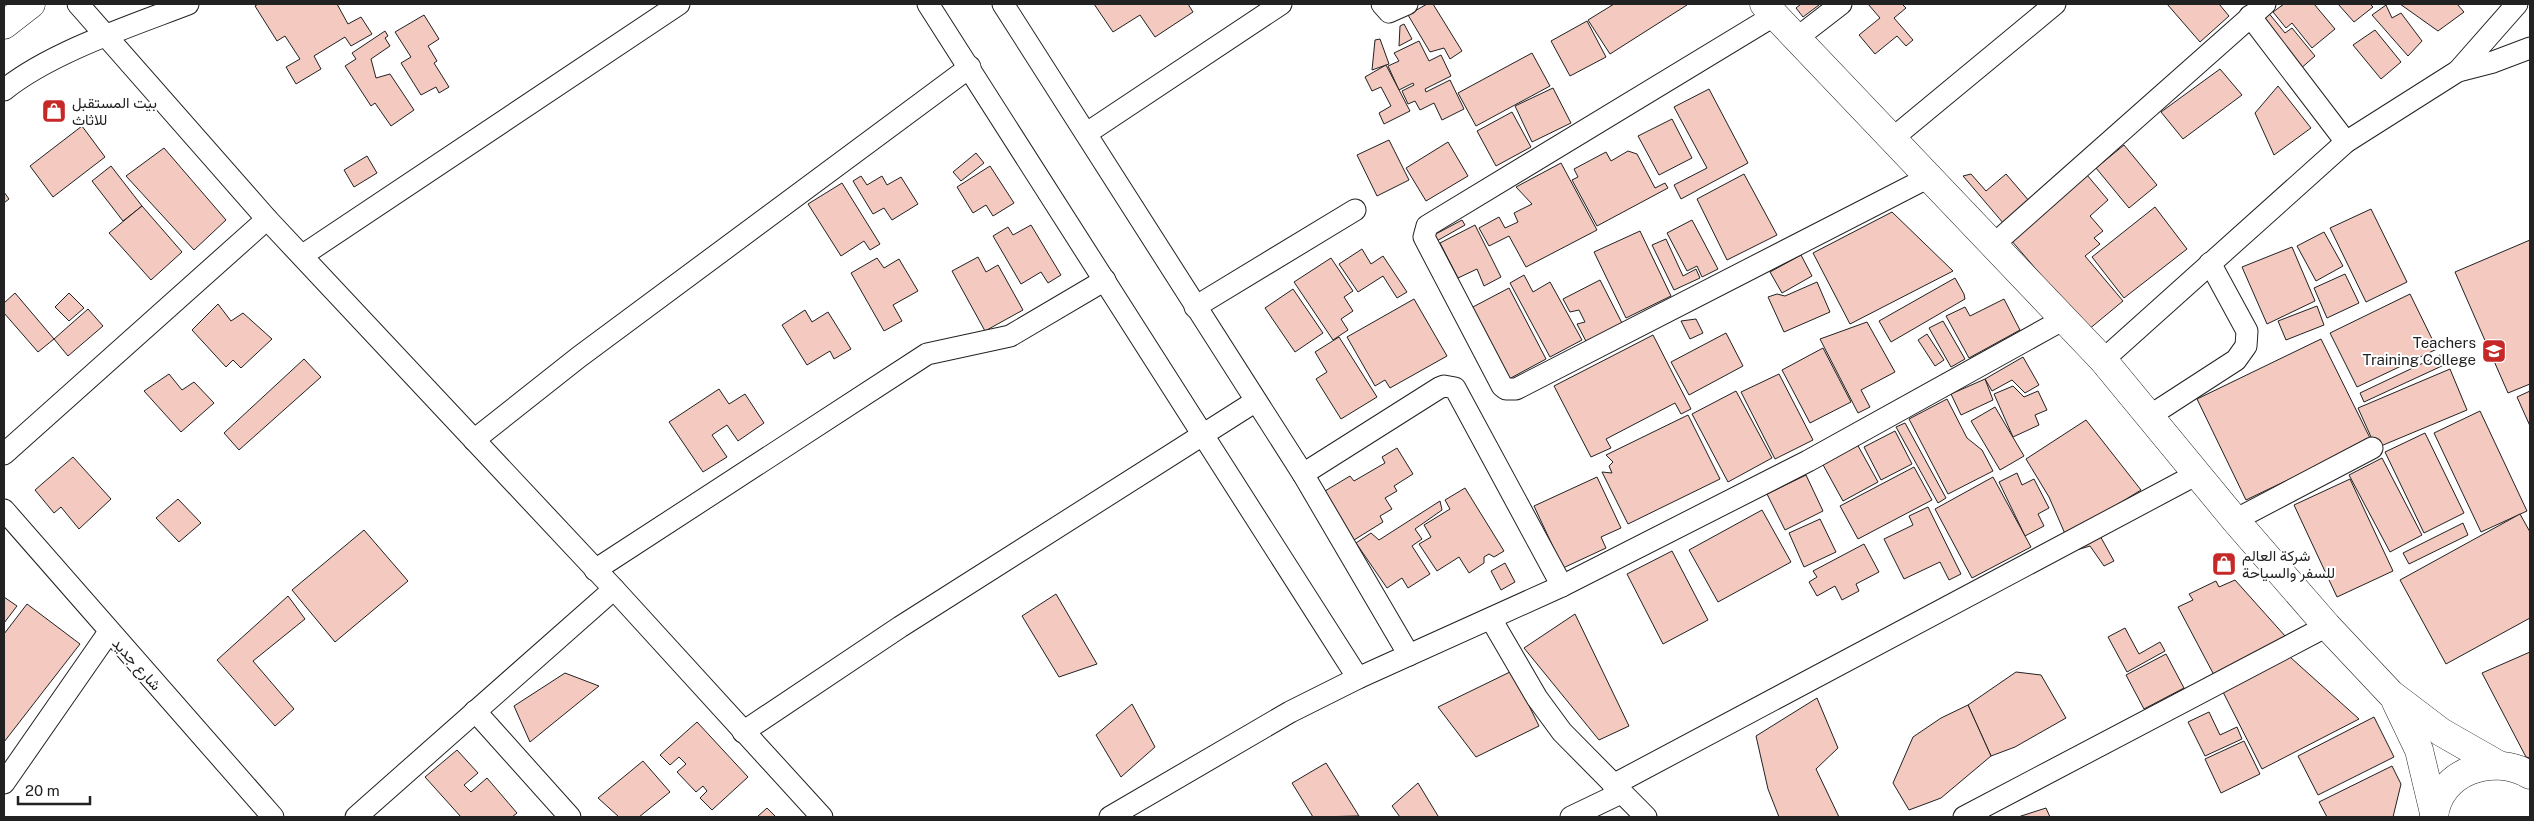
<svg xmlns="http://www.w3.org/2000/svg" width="2534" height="821" font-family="'Public Sans',Vazirmatn,sans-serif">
<rect width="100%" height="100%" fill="#fff"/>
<!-- building -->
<g fill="#f3c9c0" stroke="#222">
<polygon points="258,4 337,4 348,24 361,17 372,34 351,46 345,37 314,56 321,69 296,84 286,67 300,59 285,36 277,41 255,6"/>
<polygon points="1094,4 1188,4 1193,12 1155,37 1140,15 1113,32"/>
<polygon points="1427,4 1433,4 1462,51 1450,59 1444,48 1430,52 1408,15"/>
<polygon points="1614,4 1686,4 1687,5 1610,54 1588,20"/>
<polygon points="1801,4 1818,4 1819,5 1803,17 1796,8"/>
<polygon points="1868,4 1902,4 1906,8 1894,18 1913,40 1906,46 1897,36 1875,54 1859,35 1880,18"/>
<polygon points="2167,4 2219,4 2229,16 2200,42"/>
<polygon points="2284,4 2314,4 2335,29 2312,48 2292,23 2286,28 2273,12"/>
<polygon points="2338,4 2370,4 2373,7 2354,22"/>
<polygon points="2400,4 2457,4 2464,12 2438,31"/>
<polygon points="2386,5 2392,18 2401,13 2422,41 2408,56 2372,15"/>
<polygon points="2267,11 2285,33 2292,28 2315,56 2299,70 2257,20"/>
<polygon points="424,15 439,39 428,46 437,61 434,63 449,87 439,93 436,87 421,95 401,63 411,57 395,32"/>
<polygon points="1587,21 1606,57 1570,76 1551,41"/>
<polygon points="1404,24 1412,39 1399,46 1400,26"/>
<polygon points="2375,30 2401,62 2381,79 2353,45"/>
<polygon points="385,31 388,36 385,38 390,46 371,59 376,78 390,74 414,110 391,126 375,103 371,106 345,66 356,59 352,53"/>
<polygon points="1380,39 1389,64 1372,70 1375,40"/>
<polygon points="1419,41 1429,61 1441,55 1451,76 1425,89 1426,92 1450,80 1464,109 1442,120 1434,103 1420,110 1415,101 1408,104 1402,91 1414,85 1413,83 1399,90 1388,66 1399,61 1394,53"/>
<polygon points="1532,53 1550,86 1476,126 1458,93"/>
<polygon points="1386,65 1410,111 1384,124 1379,113 1391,106 1381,87 1372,91 1365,77"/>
<polygon points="2220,69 2242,95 2183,139 2161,112"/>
<polygon points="2278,86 2311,128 2274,155 2255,113"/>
<polygon points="1553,88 1571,123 1532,142 1515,106"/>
<polygon points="1709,89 1748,163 1681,199 1674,185 1707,168 1674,107"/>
<polygon points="1512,112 1531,147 1496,166 1477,131"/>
<polygon points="1672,119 1692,158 1659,175 1638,136"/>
<polygon points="82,126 105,157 53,197 30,166"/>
<polygon points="1389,140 1409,180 1377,196 1357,155"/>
<polygon points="1448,142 1468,176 1426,201 1406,168"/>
<polygon points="2124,145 2157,185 2129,208 2096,168"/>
<polygon points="164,148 226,220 194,250 126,176"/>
<polygon points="1628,151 1637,154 1655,188 1665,183 1668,188 1597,226 1572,180 1578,177 1574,169 1606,152 1611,161"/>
<polygon points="976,153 984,163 961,181 953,172"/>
<polygon points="367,156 377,173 354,187 344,170"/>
<polygon points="1561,163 1597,230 1526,267 1509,236 1489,246 1479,228 1499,217 1505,228 1518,222 1514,213 1532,204 1516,187"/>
<polygon points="111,166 142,206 123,221 92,181"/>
<polygon points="990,166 1014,203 993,216 986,205 973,213 957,187"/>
<polygon points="1744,174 1777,235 1727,260 1697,199"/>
<polygon points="1971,174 1986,191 2006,174 2030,202 2004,224 1963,176"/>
<polygon points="2087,175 2108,200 2090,216 2103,231 2094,238 2100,244 2085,256 2123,301 2088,330 2011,240"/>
<polygon points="861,176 867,185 882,176 887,185 901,177 918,204 892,220 884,208 873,214 853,181"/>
<polygon points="842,183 880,244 870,250 864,241 841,256 808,204"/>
<polygon points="4,192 9,199 4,203"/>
<polygon points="142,206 182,252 151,280 109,233"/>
<polygon points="2155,207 2187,249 2124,298 2092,257"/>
<polygon points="2371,209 2407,282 2366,302 2330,228"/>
<polygon points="1892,212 1953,271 1850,324 1813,253"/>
<polygon points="1462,220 1465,225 1435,242 1432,236"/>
<polygon points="1692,220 1718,269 1702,277 1697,266 1687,271 1667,233"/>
<polygon points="1031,225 1061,275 1048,283 1041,272 1021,284 993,236 1008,227 1013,235"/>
<polygon points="1475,225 1501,277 1484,286 1477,269 1458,278 1440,243"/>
<polygon points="1640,231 1671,296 1626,318 1594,252"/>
<polygon points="2324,232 2343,266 2316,281 2297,246"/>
<polygon points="1666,239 1683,276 1696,269 1700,278 1674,290 1652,245"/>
<polygon points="2530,240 2530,384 2508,393 2455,272"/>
<polygon points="2292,247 2315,301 2267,324 2242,267"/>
<polygon points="1362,249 1371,264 1383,256 1407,292 1397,298 1383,276 1358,292 1339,264"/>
<polygon points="1801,255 1812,276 1782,293 1770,272"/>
<polygon points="978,257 986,272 998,265 1023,310 985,331 952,271"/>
<polygon points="877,258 884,268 899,259 918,291 893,305 902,321 884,331 851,273"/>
<polygon points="1331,258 1353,291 1344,297 1353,311 1341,319 1348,330 1333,340 1294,282"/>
<polygon points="2345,274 2359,303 2327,318 2314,288"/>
<polygon points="1524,275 1533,292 1550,282 1582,340 1550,357 1510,283"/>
<polygon points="1955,278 1964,294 1965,299 1891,342 1879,321"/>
<polygon points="1600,280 1624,327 1588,345 1577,324 1585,322 1579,310 1570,312 1563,299"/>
<polygon points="1817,282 1830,312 1784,332 1768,297 1777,294 1785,296"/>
<polygon points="1509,288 1546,359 1509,379 1471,308"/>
<polygon points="1293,289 1323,333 1295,352 1265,308"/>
<polygon points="15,293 54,339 38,352 4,313 4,303"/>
<polygon points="69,293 84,308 69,321 55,307"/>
<polygon points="2410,294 2437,349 2357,387 2330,333"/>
<polygon points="1414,299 1447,356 1390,388 1385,380 1375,386 1347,337"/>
<polygon points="2004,299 2020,330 1969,358 1946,316 1965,307 1970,316"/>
<polygon points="218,304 231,321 243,313 272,339 241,368 233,360 226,367 192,330"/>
<polygon points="2317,306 2324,325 2286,340 2278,321"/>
<polygon points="88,309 103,326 68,356 54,339"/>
<polygon points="805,310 812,322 828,312 851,349 834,359 830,351 807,365 782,325"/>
<polygon points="1696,319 1703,333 1690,339 1681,321"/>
<polygon points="1943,321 1965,359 1951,367 1929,328"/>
<polygon points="1867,322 1895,372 1861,390 1870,407 1858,413 1820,339"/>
<polygon points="1726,333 1743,366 1689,395 1671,362"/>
<polygon points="1927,334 1944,360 1935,366 1918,340"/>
<polygon points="1653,335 1691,409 1681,414 1675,403 1606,439 1611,448 1591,457 1554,386"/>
<polygon points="1339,337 1377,397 1341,419 1316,379 1327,372 1315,352"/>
<polygon points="2321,339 2371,440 2246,500 2197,399"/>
<polygon points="1823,348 1851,402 1810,423 1782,370"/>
<polygon points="2440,355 2444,365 2364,402 2360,393"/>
<polygon points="2023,357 2039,385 2025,393 2012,380 1992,391 1985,379"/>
<polygon points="304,359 321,377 239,450 224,433"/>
<polygon points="2450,369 2467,410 2376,448 2358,408"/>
<polygon points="169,374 182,390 194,382 214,403 181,432 144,391"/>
<polygon points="1779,374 1813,440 1775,459 1741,392"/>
<polygon points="1985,379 1993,400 1961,415 1951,394"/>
<polygon points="2013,386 2024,397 2038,391 2047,410 2035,415 2039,425 2013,437 1994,394"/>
<polygon points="719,389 729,404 745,394 764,423 738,441 727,425 712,435 727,457 703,472 669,422"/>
<polygon points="1736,391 1772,458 1728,482 1692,414"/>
<polygon points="2530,391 2530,426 2517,397"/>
<polygon points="1947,399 1967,438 1982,450 1993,471 1948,494 1909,419"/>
<polygon points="1995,407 2024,456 2000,470 1971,421"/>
<polygon points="2480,411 2527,511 2481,532 2434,433"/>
<polygon points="1688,415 1720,479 1628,524 1602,472 1612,473 1609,466 1613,462 1606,455"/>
<polygon points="2086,420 2141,490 2066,536 2049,497 2026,459"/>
<polygon points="1905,423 1946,498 1938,503 1896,427"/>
<polygon points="1895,431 1912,464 1881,480 1864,447"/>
<polygon points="2425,433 2464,513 2424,533 2385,452"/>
<polygon points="1857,444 1878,482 1843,501 1822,463"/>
<polygon points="1397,448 1413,474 1394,486 1397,491 1385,498 1392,509 1380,516 1383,522 1354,540 1325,491 1350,476 1354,481 1385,463 1382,457"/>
<polygon points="73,457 111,499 79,529 61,507 54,513 35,490"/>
<polygon points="2382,458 2422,535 2390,552 2349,475"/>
<polygon points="1914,467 1932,500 1858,539 1840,506"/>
<polygon points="2017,473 2022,485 2034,479 2049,508 2038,514 2044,526 2025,536 1999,482"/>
<polygon points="1806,475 1823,511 1785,530 1767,494"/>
<polygon points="1597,477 1621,528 1601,537 1606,548 1563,568 1534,506"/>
<polygon points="1993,477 2031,547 1972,578 1935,509"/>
<polygon points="2350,479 2393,571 2337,597 2294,505"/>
<polygon points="1465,488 1504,551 1494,557 1489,554 1484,557 1484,563 1469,573 1459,557 1437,571 1419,544 1431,537 1424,525 1450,509 1445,500"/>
<polygon points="178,499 201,523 179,542 156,518"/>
<polygon points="1440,501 1442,510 1415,529 1422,539 1412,546 1430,574 1408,588 1402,578 1387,588 1356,543 1371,533 1379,540"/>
<polygon points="1928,507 1961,574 1949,580 1940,562 1904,579 1884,539 1913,525 1909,516"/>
<polygon points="1762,510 1791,562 1718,602 1689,550"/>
<polygon points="2520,514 2530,532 2530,618 2446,664 2400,580"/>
<polygon points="1820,519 1836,552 1804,567 1789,533"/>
<polygon points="2463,523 2468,535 2409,564 2403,553"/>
<polygon points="2094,525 2114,561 2104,566 2090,546 2070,552"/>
<polygon points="364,530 408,581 335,642 292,590"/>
<polygon points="1864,544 1879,572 1856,584 1859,591 1842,600 1835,586 1817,596 1809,582 1817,577 1813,571"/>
<polygon points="1672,551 1708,620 1663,644 1627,574"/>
<polygon points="1505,563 1515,582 1501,590 1491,571"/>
<polygon points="2235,580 2286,637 2214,675 2178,607 2193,600 2189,594 2216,581 2219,587"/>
<polygon points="1056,594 1097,664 1059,677 1022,616"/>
<polygon points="288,596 305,619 253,661 294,709 275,726 217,660"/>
<polygon points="4,597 17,606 4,623"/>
<polygon points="27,604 80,644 4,742 4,634"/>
<polygon points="1575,614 1629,726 1599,740 1524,648"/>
<polygon points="2125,628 2139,654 2160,642 2165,651 2127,672 2108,637"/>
<polygon points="2530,652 2530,758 2526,757 2482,673"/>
<polygon points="2166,654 2184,688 2144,709 2126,675"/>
<polygon points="2290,657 2359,719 2262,769 2223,692"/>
<polygon points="1512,671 1539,726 1476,757 1438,707"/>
<polygon points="2016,672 2041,675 2066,718 2015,747 1991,756 1968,705"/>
<polygon points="565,673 599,686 530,742 514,706"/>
<polygon points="1817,698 1838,748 1816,769 1839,817 1779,817 1768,789 1756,736"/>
<polygon points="1132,704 1155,747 1121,777 1096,735"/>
<polygon points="1968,705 1991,756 1941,798 1909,810 1893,783 1913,737 1941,718"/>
<polygon points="2209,712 2220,735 2237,727 2242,739 2205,756 2188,722"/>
<polygon points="2374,717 2394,757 2318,795 2298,756"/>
<polygon points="697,722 748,777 712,810 700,798 707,791 703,786 696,792 677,772 686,764 679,757 670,765 660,755"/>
<polygon points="2244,741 2260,774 2221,793 2205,759"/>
<polygon points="457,750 478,773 464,785 471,792 487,778 517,813 512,817 461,817 425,777"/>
<polygon points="643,761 670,792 639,817 619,817 598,798"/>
<polygon points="1326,763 1359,816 1313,817 1292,783"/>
<polygon points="2392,766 2401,784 2393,817 2327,817 2319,802"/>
<polygon points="1418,783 1438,816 1437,817 1400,817 1392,806"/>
<polygon points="767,808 776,817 757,817"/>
<polygon points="2046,808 2050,817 2018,817"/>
</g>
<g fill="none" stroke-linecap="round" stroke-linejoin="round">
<defs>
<g id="minor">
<polyline points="78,4 267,219 614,589 822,817"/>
<polyline points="928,4 1358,678"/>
<polyline points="1003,4 1303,474 1409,655"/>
<polyline points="1382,4 1389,12 1407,4"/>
<polyline points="1775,15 1427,226 1424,237 1502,386 1506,389 1516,389 1929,177"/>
<polyline points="2250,16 2346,142"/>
<polyline points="1797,38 1841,4"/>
<polyline points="2458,71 2517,4"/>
<path d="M4 90C51 52 131 26 188 4"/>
<polyline points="1087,133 1281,4"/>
<polyline points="1893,138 2055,4"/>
<polyline points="1993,245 2265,4"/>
<polyline points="303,255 679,4"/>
<polyline points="1195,307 1355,210"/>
<polyline points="2103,360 2346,142 2458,71 2493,62 2530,48"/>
<polyline points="2148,417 2236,360 2246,346 2247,331 2210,263"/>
<polyline points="474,440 579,357 970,67"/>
<polyline points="4,454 267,219"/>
<polyline points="1303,474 1439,388 1444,386 1455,388 1562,586"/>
<polyline points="4,510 273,817"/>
<polyline points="2235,520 2372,448"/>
<polyline points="595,570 927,354 1010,336 1105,280"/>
<polyline points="1491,619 1537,698 1562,732 1646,817"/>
<polyline points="475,711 570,817"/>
<polyline points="743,732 900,627 1256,401"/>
<polyline points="4,783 109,632"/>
<polyline points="1613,785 2197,474"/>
<polyline points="356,817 614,589"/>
<polyline points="1110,817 1290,712 1358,678 1562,586 1808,461 2064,319"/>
<polyline points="1571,817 1621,793"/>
<polyline points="1964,817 2327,626"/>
</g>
<g id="primary">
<polyline points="1764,4 2103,360 2235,520 2327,626 2391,694 2441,732 2497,764"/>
<polyline points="2396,702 2419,750 2434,813"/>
<path d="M2434 817C2439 771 2493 753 2530 775"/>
</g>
<polyline id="trunk" points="4,25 31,4"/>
</defs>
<!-- minor casing -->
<use href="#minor" stroke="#222" stroke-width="23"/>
<!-- primary casing -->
<use href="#primary" stroke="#222" stroke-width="29"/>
<!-- trunk casing -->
<use href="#trunk" stroke="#222" stroke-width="29"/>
<!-- minor -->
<use href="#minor" stroke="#fff" stroke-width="21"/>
<!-- primary -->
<use href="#primary" stroke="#fff" stroke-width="28"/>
<!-- trunk -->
<use href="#trunk" stroke="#fff" stroke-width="28"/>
</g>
<!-- icons -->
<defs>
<symbol id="shop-square" viewBox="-11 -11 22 22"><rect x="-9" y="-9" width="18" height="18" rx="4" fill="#c62828" stroke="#fff"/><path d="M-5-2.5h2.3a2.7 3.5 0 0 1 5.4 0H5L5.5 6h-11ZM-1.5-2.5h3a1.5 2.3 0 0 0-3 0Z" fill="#fff"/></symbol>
<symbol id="university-square" viewBox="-11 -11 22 22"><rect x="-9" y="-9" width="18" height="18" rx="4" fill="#c62828" stroke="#fff"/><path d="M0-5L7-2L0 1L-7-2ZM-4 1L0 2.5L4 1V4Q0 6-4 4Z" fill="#fff"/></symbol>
</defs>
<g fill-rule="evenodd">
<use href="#shop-square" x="40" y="97" width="28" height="28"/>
<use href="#university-square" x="2480" y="337" width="28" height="28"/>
<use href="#shop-square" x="2210" y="550" width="28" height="28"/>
</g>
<g text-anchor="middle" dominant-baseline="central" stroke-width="4" stroke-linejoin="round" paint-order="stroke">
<!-- poi labels -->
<g font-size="15" fill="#222" stroke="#fff" text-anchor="start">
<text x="72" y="102">بيت المستقبل<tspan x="72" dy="17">للاثاث</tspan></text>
<text x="2476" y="342" text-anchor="end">Teachers<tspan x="2476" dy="17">Training College</tspan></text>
<text x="2242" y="555">شركة العالم<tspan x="2242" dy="17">للسفر والسياحة</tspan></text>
</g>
<!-- street labels -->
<g font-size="15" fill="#222" stroke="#fff">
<text transform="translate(137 664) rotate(48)">شارع جديد</text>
</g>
</g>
<!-- border -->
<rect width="2534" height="821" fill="none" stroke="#222222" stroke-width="10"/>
<!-- scale -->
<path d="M18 796v8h72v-8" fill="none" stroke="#222222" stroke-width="2.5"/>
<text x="25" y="796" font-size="15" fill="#222222" stroke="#ffffff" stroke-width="4" paint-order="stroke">20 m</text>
</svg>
